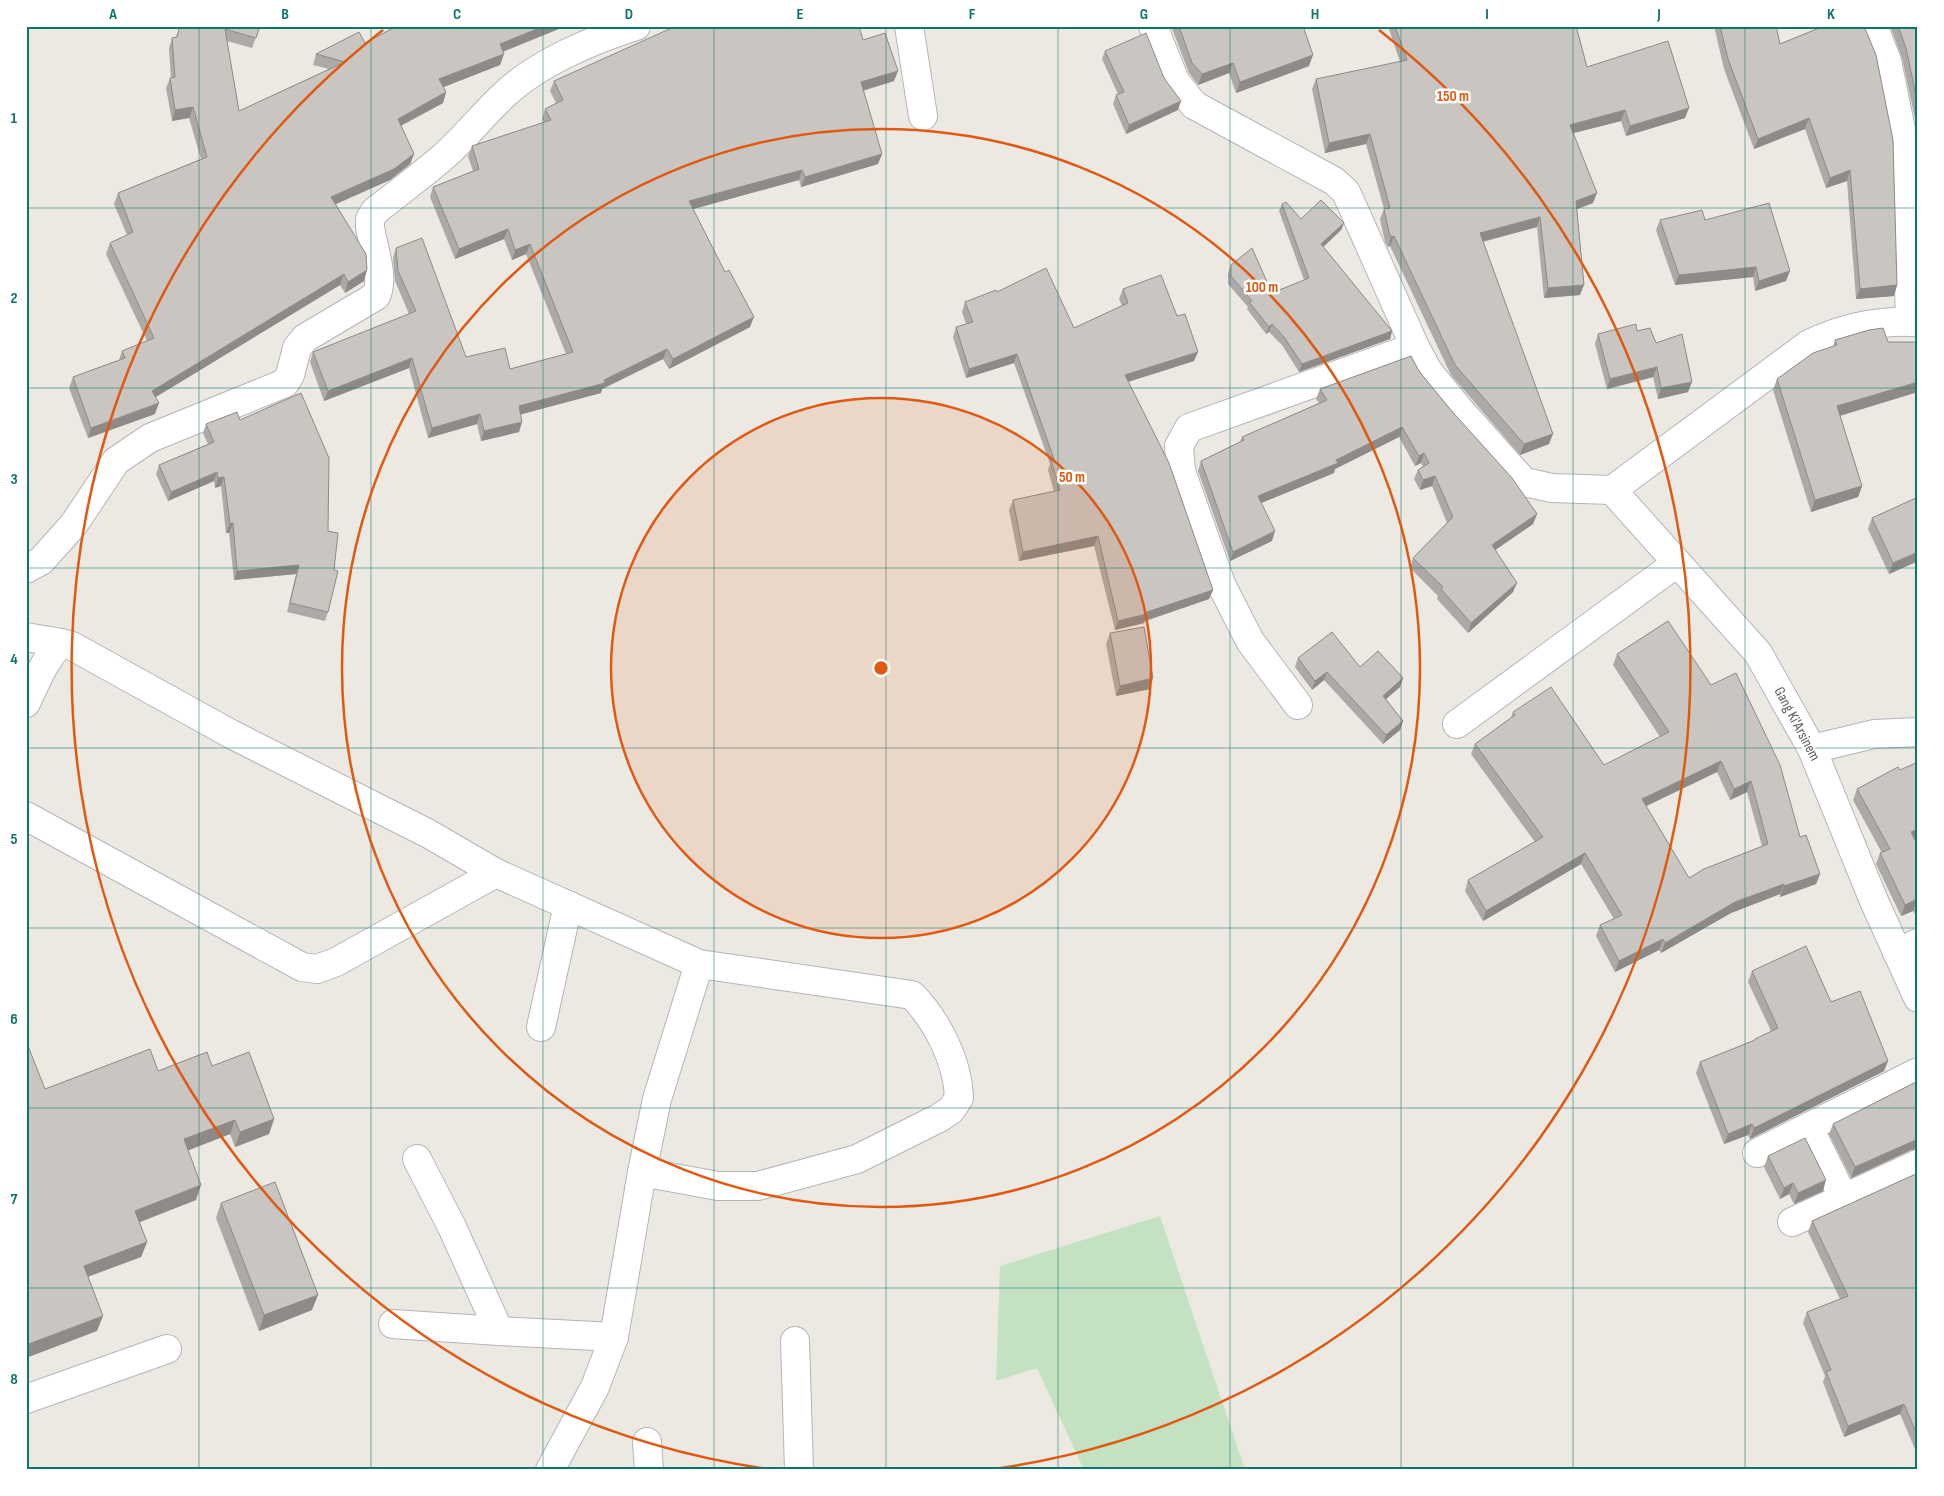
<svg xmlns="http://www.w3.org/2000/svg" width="1944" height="1496" font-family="'Sofia Sans Condensed',sans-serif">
<rect width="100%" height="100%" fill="#ece9e2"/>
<!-- green -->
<polygon fill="#c4e1c1" points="1160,1216 1245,1470 1084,1470 1037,1368 996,1381 1000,1266"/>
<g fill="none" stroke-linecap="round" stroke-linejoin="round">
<defs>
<g id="minor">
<polyline points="909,26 923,116"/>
<path d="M1153 26 1175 81 1194 105 1334 181 1346 192 1415 347 1428 371 1458 408 1524 482 1552 488 1612 490 1809 344C1844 327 1879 320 1918 322"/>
<polyline points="1873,26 1887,61 1905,149 1910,322"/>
<polyline points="1612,490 1758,653 1812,749 1874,901 1918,998"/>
<path d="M26 569 41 561 74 524 116 461 150 438 285 383 290 375 297 348 305 338 376 296C385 278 373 247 370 227V219L375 211C398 193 421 176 443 157 465 138 483 114 505 94 538 63 592 40 636 26"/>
<polyline points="26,637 61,643"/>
<path d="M26 703C36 682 44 660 61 643L72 646 231 734 429 834 496 873 699 964 912 995C937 1021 958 1061 959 1098L951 1110 939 1118 857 1159 758 1186H718L642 1172"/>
<polyline points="1298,705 1250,641 1221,584 1181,471 1179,446 1189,428 1415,347"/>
<polyline points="1457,724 1677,563"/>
<polyline points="1812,749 1874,734 1918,732"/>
<polyline points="26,816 302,967 317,969 336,962 496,873"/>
<polyline points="1897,953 1918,943"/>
<polyline points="541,1027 568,905"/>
<polyline points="1809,1128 1844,1199"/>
<polyline points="1757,1153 1918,1072"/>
<polyline points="417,1159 452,1227 499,1331"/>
<polyline points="1792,1222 1918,1164"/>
<polyline points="393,1324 499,1331 614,1337"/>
<polyline points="795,1341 799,1470"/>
<polyline points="26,1399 167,1349"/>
<polyline points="647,1442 649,1470"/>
<polyline points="550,1470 595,1387 614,1337 642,1172 657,1099 699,964"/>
</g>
</defs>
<!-- minor casing -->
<use href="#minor" stroke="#b3b5b8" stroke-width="30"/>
<!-- minor -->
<use href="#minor" stroke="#fff" stroke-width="28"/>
</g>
<!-- wall -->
<g fill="#ada9a6" fill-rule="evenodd">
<polygon points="180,26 260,26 252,48 227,41 239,111 329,69 313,65 316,54 365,43 397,26 566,26 503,52 500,65 443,87 446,92 443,103 401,126 414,154 410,164 390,180 336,204 364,281 345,293 340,285 156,397 155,414 88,438 69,388 73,377 119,360 122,351 147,341 106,254 110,243 127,235 114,204 118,193 201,159 189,118 172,121 166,88 170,78 171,78 169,48 172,38 176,37"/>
<polygon points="1171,26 1303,26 1309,66 1236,93 1229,73 1198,85 1189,73"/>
<polygon points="1388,26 1576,26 1587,67 1685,118 1626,136 1621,121 1573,133 1593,203 1577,209 1580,295 1544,298 1537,227 1483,242 1549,444 1520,455 1451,375 1390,246 1388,247 1385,242 1380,219 1384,209 1366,144 1325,153 1312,89 1316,79 1400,62"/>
<polygon points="1714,26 1776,26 1780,44 1824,26 1897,285 1894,296 1856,299 1847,181 1826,188 1805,129 1754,149 1724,69"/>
<polygon points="1890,26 1918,26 1918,133 1902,58"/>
<polygon points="863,40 894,81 863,91 882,154 878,164 801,187 799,180 693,209 750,327 669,369 663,359 602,389 601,393 520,414 519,432 481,441 477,424 428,438 409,368 324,401 310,362 313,352 409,314 395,281 393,258 396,248 466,357 510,369 566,354 526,254 512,260 504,239 455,259 430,197 433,187 473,171 468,156 472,146 544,122 542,119 545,109 556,103 550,91 554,81"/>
<polygon points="1105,51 1164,78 1178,110 1126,134 1113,104 1116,95 1118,94 1102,59"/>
<polygon points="1282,204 1301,219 1344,223 1341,230 1323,247 1392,331 1390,339 1299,372 1282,345 1269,332 1266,334 1247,309 1248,307 1228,284 1228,273 1231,265 1272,293 1304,280 1279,211"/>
<polygon points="1660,220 1705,220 1786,281 1755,291 1753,277 1675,285 1656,230"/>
<polygon points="1123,289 1194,361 1128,382 1213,590 1209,599 1145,621 1144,623 1115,630 1094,546 1019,561 1009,510 1013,500 1054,492 1048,470 1050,464 1014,363 966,378 953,337 956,327 966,324 962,312 965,302 997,292 1074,328 1122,306 1119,299"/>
<polygon points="1869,330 1840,416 1862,486 1858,497 1811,512 1773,390 1777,379 1833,346 1835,340"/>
<polygon points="1637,331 1656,343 1688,392 1658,399 1653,377 1607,389 1595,344 1598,334"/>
<polygon points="1419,371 1537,514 1533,524 1495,550 1513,592 1468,633 1437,599 1438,596 1410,568 1413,558 1447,523 1432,486 1420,490 1414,479 1418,470 1423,467 1421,463 1415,466 1399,437 1335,469 1334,473 1261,503 1272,541 1230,561 1198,471 1201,461 1240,442 1242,437 1319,403 1316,399 1320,389"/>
<polygon points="240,420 328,531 328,612 325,621 287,612 296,574 234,580 229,533 226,533 221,486 215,488 214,481 168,501 156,474 159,465 208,444 203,433 206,424"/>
<polygon points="1918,497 1918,564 1916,562 1889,574 1868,529 1872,518"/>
<path d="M1668 621 1800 837 1820 874 1816 884 1780 897V894L1731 913 1661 953 1659 950 1615 972 1596 936 1600 925 1614 919 1581 864 1483 921 1465 891 1468 880 1535 842 1471 754 1475 744 1511 718 1513 712 1604 765 1660 737 1613 665 1617 654ZM1717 772 1730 800 1747 792 1762 846 1689 878 1646 806Z"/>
<polygon points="1110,633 1150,689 1116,696 1106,644"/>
<polygon points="1298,658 1360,667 1403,678 1400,687 1386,699 1403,721 1400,730 1383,744 1324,680 1312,690 1295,667"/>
<polygon points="1900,770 1915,840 1918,846 1918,912 1915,914 1913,911 1901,916 1876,864 1880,853 1882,853 1853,800 1857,789"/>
<polygon points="1752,971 1831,1002 1884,1071 1750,1139 1748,1135 1724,1144 1696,1073 1700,1062 1754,1041 1755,1039 1771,1031 1748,982"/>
<polygon points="212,1066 274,1119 269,1134 235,1147 230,1134 188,1150 196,1200 139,1222 147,1242 141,1257 88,1277 97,1331 45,1089 158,1071"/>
<polygon points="1833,1124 1911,1150 1851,1178 1829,1134"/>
<polygon points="1768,1156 1823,1191 1794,1204 1789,1194 1780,1199 1764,1167"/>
<polygon points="1918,1173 1918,1456 1900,1414 1844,1437 1823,1382 1825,1376 1803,1323 1807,1312 1840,1299 1808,1232 1812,1221"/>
<polygon points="221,1203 312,1310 259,1331 216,1218"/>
</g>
<!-- shaded-wall -->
<g fill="#8d8a87">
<polygon points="544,26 566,26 496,54 500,44"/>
<polygon points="504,54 500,65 436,90 439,79"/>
<polygon points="1313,55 1309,66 1236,93 1240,82"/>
<polygon points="1233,63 1229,73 1198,85 1202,74"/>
<polygon points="898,71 894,81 857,92 861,82"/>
<polygon points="446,92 443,103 394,129 398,119"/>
<polygon points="1181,101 1178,110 1126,134 1129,125"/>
<polygon points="193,107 189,118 172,121 175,110"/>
<polygon points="1689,108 1685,118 1626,136 1630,126"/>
<polygon points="1625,110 1621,121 1566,135 1570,125"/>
<polygon points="1809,118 1805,129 1754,149 1758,139"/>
<polygon points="1370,134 1366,144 1325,153 1329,143"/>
<polygon points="414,154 410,164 390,180 327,208 331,197"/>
<polygon points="882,154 878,164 801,187 805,177"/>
<polygon points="802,170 799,180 686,211 689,201"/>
<polygon points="1850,170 1847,181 1826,188 1830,178"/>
<polygon points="1597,193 1593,203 1572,211 1576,201"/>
<polygon points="1540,217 1537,227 1476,243 1480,233"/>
<polygon points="1344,223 1341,230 1318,252 1321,244"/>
<polygon points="508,229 504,239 455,259 459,249"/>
<polygon points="1394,236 1390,246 1388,247 1391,237"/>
<polygon points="530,244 526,254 512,260 515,250"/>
<polygon points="1756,267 1753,277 1675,285 1679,275"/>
<polygon points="367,270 364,281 345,293 348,282"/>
<polygon points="1790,271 1786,281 1755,291 1759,281"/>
<polygon points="344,274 340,285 149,401 152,391"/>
<polygon points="1584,285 1580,295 1544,298 1548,288"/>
<polygon points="1897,285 1894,296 1856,299 1860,289"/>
<polygon points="754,317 750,327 669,369 673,359"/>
<polygon points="1272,324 1269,332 1266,334 1269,327"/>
<polygon points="1392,331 1390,339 1299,372 1302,364"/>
<polygon points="667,349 663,359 602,389 601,393 515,416 519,406 604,380"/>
<polygon points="1198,352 1194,361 1121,384 1125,375"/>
<polygon points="1017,354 1014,363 966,378 969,369"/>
<polygon points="412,358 409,368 324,401 328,391"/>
<polygon points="1657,367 1653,377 1607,389 1610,379"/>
<polygon points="1692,382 1688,392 1658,399 1661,388"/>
<polygon points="1918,382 1918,392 1833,418 1837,406"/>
<polygon points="159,403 155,414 88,438 91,428"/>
<polygon points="480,414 477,424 428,438 432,428"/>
<polygon points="522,422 519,432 481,441 484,431"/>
<polygon points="1402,427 1399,437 1335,469 1334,473 1254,506 1258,496 1336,460"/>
<polygon points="1553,434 1549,444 1520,455 1524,444"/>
<polygon points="1424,453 1421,463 1415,466 1419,456"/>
<polygon points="217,472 214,481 168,501 171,492"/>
<polygon points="1435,476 1432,486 1420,490 1423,480"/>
<polygon points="224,477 221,486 215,488 218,478"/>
<polygon points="1862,486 1858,497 1811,512 1815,500"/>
<polygon points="1537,514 1533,524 1488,555 1492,545"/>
<polygon points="233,523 229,533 226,533 230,524"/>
<polygon points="1275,531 1272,541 1230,561 1233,552"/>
<polygon points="1098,536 1094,546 1019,561 1023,552"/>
<polygon points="1918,552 1918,557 1916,562 1889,574 1893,563"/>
<polygon points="299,565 296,574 234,580 237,571"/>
<polygon points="1517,583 1513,592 1468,633 1471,623"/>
<polygon points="1213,590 1209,599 1145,621 1144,623 1115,630 1118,621"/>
<polygon points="1327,672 1324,680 1312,690 1315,681"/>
<polygon points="1153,678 1150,689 1116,696 1120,686"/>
<polygon points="1403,678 1400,687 1380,704 1383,696"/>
<polygon points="1403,721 1400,730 1383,744 1386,735"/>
<polygon points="1721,761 1717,772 1638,810 1642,799"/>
<polygon points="1751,781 1747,792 1730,800 1734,789"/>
<polygon points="1918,829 1918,839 1907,843 1911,832"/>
<polygon points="1585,853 1581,864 1483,921 1486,911"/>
<polygon points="1820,874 1816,884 1780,897 1784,886"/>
<polygon points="1784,884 1780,894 1731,913 1661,953 1665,943 1735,902"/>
<polygon points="1917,899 1913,911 1901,916 1905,905"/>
<polygon points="1918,905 1918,912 1915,914"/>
<polygon points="1663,939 1659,950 1615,972 1619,961"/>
<polygon points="1888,1061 1884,1071 1750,1139 1754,1128"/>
<polygon points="274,1119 269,1134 235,1147 240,1132"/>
<polygon points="235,1120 230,1134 179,1154 184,1139"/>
<polygon points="1752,1124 1748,1135 1724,1144 1728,1134"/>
<polygon points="1915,1139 1918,1139 1918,1149 1911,1150 1851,1178 1855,1167"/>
<polygon points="1826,1180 1823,1191 1794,1204 1798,1193"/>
<polygon points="1793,1183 1789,1194 1780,1199 1784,1188"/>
<polygon points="201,1185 196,1200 130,1226 135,1211"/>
<polygon points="147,1242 141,1257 78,1280 84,1266"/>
<polygon points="318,1295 312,1310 259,1331 264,1315"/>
<polygon points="103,1316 97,1331 26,1358 26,1345"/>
<polygon points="1904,1404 1900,1414 1844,1437 1848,1426"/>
</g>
<!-- building -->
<g fill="#c9c5c1" stroke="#8d8a87" fill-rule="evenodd">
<polygon points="180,26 260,26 256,38 225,29 239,111 345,62 316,54 359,32 365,43 397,26 544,26 500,44 504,54 439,79 446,92 398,119 414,154 394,169 331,197 366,254 367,270 348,282 344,274 152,391 159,403 91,428 73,377 125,358 122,351 154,338 110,243 133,232 118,193 207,157 193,107 175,110 170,78 175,77 172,38 177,37"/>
<polygon points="676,26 859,26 863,40 885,33 898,71 861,82 882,154 805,177 802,170 689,201 725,272 729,270 754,317 673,359 667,349 604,380 605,383 519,406 522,422 484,431 480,414 432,428 412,358 328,391 313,352 416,311 398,271 396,248 422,238 466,357 505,348 510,369 573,352 530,244 515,250 508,229 459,249 433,187 479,169 472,146 551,120 545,109 563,100 554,81"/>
<polygon points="1179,26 1303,26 1313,55 1240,82 1233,63 1202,74 1192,63"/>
<polygon points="1395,26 1576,26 1587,67 1668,41 1689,108 1630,126 1625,110 1570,125 1597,193 1576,201 1584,285 1548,288 1540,217 1480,233 1553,434 1524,444 1455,365 1394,236 1391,237 1389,232 1384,209 1390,208 1370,134 1329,143 1316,79 1407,60"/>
<polygon points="1720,26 1776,26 1780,44 1824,26 1864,26 1876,55 1893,140 1897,285 1860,289 1850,170 1830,178 1809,118 1758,139 1728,59"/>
<polygon points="1898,26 1918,26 1918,105 1906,48"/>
<polygon points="1146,33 1164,78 1181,101 1129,125 1116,95 1124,92 1105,51"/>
<polygon points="1321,200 1344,223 1321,244 1392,331 1302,364 1284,337 1272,324 1269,327 1249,302 1252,301 1231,276 1231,265 1252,248 1272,293 1309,278 1282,204 1286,202 1301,219"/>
<polygon points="1769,203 1790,271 1759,281 1756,267 1679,275 1660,220 1702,210 1705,220"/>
<polygon points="1046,268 1074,328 1128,303 1123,289 1161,275 1177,316 1185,314 1198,352 1125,375 1169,463 1213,590 1147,612 1147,614 1118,621 1098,536 1023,552 1013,500 1060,490 1051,460 1054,459 1017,354 969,369 956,327 973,322 965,302 996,290 997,292"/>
<polygon points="1636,324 1637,331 1650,328 1656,343 1682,334 1692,382 1661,388 1657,367 1610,379 1598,334"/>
<polygon points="1883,328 1888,342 1918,342 1918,382 1837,406 1862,486 1815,500 1777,379 1813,353 1837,345 1835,340 1869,330"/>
<polygon points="1411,356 1419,371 1449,408 1512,478 1537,514 1492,545 1517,583 1471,623 1441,589 1443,587 1413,558 1453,517 1435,476 1423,480 1418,470 1429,463 1424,453 1419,456 1402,427 1336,460 1338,463 1258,496 1275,531 1233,552 1201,461 1244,440 1242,437 1327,400 1320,389"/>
<polygon points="301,393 329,458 328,531 338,533 334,570 338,571 328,612 290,603 299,565 237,571 233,523 230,524 224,477 218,478 217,472 171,492 159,465 214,442 206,424 237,412 240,420"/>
<polygon points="1918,497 1918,552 1893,563 1872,518"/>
<path d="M1668 621 1711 685 1736 673 1780 765 1800 837 1806 835 1820 874 1784 886V884L1735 902 1665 943 1663 939 1619 961 1600 925 1622 915 1585 853 1486 911 1468 880 1543 837 1475 744 1515 715 1513 712 1551 687 1604 765 1669 732 1617 654ZM1721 761 1734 789 1751 781 1768 844 1704 869 1689 878 1642 799Z"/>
<polygon points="1144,627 1153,678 1120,686 1110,633"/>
<polygon points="1332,632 1360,667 1378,651 1403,678 1383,696 1403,721 1386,735 1327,672 1315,681 1298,658"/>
<polygon points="1918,762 1918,829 1911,832 1918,846 1918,901 1917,899 1905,905 1880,853 1890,849 1857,789 1898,767 1900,770"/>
<polygon points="1806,946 1831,1002 1860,991 1888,1061 1754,1128 1752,1124 1728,1134 1700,1062 1755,1040 1755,1039 1778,1028 1752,971"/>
<polygon points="26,1041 45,1089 150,1049 158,1071 207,1052 212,1066 249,1052 274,1119 240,1132 235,1120 184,1139 201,1185 135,1211 147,1242 84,1266 103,1316 26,1345"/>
<polygon points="1916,1082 1918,1086 1918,1139 1855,1167 1833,1124"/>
<polygon points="1805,1138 1826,1180 1798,1193 1793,1183 1784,1188 1768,1156"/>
<polygon points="1918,1173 1918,1437 1904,1404 1848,1426 1826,1372 1831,1370 1807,1312 1848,1296 1812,1221"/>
<polygon points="275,1182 318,1295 264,1315 221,1203"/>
</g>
<!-- grid -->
<path fill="none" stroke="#0f766e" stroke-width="1" stroke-opacity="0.55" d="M199 26V1470M371 26V1470M543 26V1470M714 26V1470M886 26V1470M1058 26V1470M1230 26V1470M1401 26V1470M1573 26V1470M1745 26V1470M26 208H1918M26 388H1918M26 568H1918M26 748H1918M26 928H1918M26 1108H1918M26 1288H1918"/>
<!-- distance rings -->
<circle cx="881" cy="668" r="270" fill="#e15910" fill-opacity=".12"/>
<g fill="none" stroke="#e15910" stroke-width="2.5">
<circle cx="881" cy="668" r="270"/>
<circle cx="881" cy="668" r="539"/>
<path d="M768 1469A809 809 0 0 1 383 30M1379 30A809 809 0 0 1 994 1469"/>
</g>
<g text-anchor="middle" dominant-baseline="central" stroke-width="5" stroke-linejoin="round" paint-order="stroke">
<!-- street labels -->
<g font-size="15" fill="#5a5e61" stroke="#fff">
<text transform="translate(1797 724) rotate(62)">Gang Ki'Arsinem</text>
</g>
</g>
<circle cx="881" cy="668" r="8" fill="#e15910" stroke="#fff" stroke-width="2.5"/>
<g font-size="15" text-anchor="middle" font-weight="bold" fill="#e15910" stroke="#fff" stroke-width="5" stroke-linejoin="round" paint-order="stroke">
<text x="1453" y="101">150 m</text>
<text x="1262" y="292">100 m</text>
<text x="1072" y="482">50 m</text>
</g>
<!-- border -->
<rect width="1944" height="1496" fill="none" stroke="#ffffff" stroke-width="55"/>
<rect x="28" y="28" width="1888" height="1440" fill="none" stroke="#0f766e" stroke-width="2"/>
<g font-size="16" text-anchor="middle" font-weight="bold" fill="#0f766e">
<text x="113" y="19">A</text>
<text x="285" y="19">B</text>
<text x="457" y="19">C</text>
<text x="629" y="19">D</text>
<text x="800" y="19">E</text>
<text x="972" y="19">F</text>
<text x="1144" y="19">G</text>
<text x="1315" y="19">H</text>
<text x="1487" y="19">I</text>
<text x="1659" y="19">J</text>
<text x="1831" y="19">K</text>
<text x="14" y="123">1</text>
<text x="14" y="303">2</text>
<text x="14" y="484">3</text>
<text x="14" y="664">4</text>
<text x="14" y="844">5</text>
<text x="14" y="1024">6</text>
<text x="14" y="1204">7</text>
<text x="14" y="1384">8</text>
</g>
</svg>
